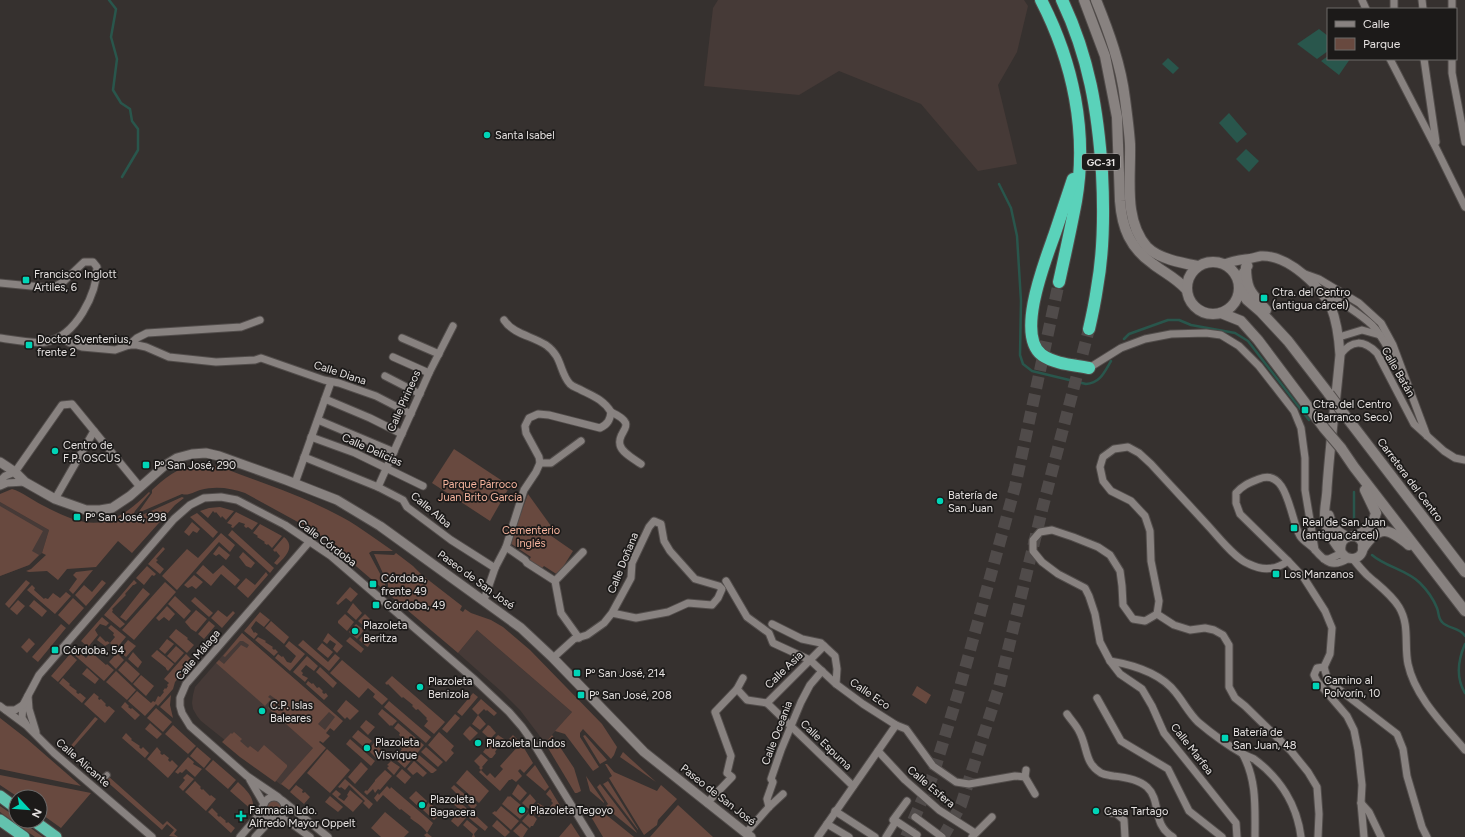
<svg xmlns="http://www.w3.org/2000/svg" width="1465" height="837" font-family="Figtree,sans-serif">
<rect width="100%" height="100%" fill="#36312f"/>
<!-- built -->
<g fill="#463a37">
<polygon points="718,0 1024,0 1028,6 1017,52 998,85 1017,164 978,171 921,104 839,71 799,95 704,86 713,8"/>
<polygon points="0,502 49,530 42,553 29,565 0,576"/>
<polygon points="477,630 572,712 545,743 520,710 502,692 458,653"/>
<polygon points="242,633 339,718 281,785 201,721 197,716 193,709 192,703 193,695 195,687"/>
</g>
<!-- green -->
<g fill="#68493f" fill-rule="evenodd">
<polygon points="454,449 510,486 490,521 432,483"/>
<path d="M202 464 215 466 226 469C262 483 300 495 334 513 355 523 374 538 393 551H372L369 553 385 583 386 588 384 590 316 532 245 493C230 488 216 486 200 490 193 492 189 496 182 494L138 513 152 493V490C167 476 181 465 202 464Z"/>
<path d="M12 489C22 492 32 500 42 505 89 530 110 531 149 492L150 493 135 511 134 513 136 516H140L182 497 184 498 175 505 132 553 118 541 96 567 67 569 58 580 47 571 29 572 26 571 31 569 46 555 42 553 49 530 0 502V494Z"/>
<polygon points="528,494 551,526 547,533 573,551 558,575 544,566 541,569 529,560 531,557 510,543"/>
<polygon points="0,506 43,531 32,551 39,555 29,565 0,576"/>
<polygon points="220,507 234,511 226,520 222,516 221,518 216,512 215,513 213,511 208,518 200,511 209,508"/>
<polygon points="236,512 258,523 252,530 248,527 246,528 244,526 245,524 239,522 233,528 231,527 232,525 227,523"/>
<polygon points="197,513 218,532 213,538 190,517"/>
<polygon points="192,522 200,529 197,533 193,531 189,536 184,532"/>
<polygon points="260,524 282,536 272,548 268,544 267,545 264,543 265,542 257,537 258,536 253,533"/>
<polygon points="232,530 274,568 270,573 228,535"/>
<polygon points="221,533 235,545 230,552 219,542 177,590 162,576 187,549 198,558"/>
<path d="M284 537C296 547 285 557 277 565L274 563 280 556 276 551 275 552 273 550Z"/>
<polygon points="219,546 230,555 226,560 219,554 216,556 213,554"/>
<polygon points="163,547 165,549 156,559 158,560 156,562 164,569 160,574 148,564"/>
<polygon points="243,552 255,563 251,568 246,566 239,557"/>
<polygon points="396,553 413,566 422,575 462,606 460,610 463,612 465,609 471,613 491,620 503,627 530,650 602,724 617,747 614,755 611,759 583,729 580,733 580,737 599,767 593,771 565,734 555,731 572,712 477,630 458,653 386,592 388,588 388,584 374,554 394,555"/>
<polygon points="203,565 213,574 223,565 240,580 235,586 221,574 211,586 196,573"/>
<polygon points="147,566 156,574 154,576 152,575 144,585 136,578"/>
<polygon points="93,570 73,594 69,590 77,579 73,575 76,572"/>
<polygon points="266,572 268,575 248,598 237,588 246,578 255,585"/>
<polygon points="194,575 203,582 196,589 192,586 188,588 184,585"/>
<polygon points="26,580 30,583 9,608 5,604"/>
<polygon points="102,580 106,583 86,606 75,595 84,585 92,592"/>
<polygon points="134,580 137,583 134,585 133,585 125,594 126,595 112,609 113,610 112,612 125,624 120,628 104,615"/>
<polygon points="165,582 176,592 134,640 122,630"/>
<polygon points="32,585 35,588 34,590 44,599 45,598 48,599 53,593 60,598 66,592 71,596 55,614 27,590"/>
<polygon points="350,587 358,594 351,602 346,598 338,605 336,603"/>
<polygon points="143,588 150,594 126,621 120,617"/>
<polygon points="175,596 191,611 184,619 168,604"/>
<polygon points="195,597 213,613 209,617 191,601"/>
<polygon points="73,598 84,608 69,625 58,615"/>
<polygon points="18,600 25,606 17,615 10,609"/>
<polygon points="34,600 47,611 42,617 29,606"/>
<polygon points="353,603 362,613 356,620 347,612"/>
<polygon points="167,606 175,614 169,621 164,617 159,621 156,618"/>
<polygon points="196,610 207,619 196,632 191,629 185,622"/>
<polygon points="218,610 227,617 233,611 235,613 222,628 211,618"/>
<polygon points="260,612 270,620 264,627 256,621 251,628 254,633 255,632 258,634 254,639 244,631"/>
<polygon points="345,614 354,622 347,631 338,623 338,621"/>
<polygon points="365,614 372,621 366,628 358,621"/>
<polygon points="102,617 109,623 106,626 100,624 95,630 98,635 88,647 81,641"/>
<polygon points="209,621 215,626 204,639 198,634"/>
<polygon points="271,621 289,637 284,644 265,628"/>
<polygon points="61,624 66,628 38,662 32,657"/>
<polygon points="356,624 364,630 357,639 349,632"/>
<polygon points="111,625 126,637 116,649 110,643 105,646 97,640 100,636 106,642 107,641 110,643 115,637 113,635 114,633 108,628"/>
<polygon points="176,629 188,638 187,639 194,645 187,653 169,637"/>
<polygon points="366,632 373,638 368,647 366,646 359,640"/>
<path d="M242 633 343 721 334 731 330 728 326 733 330 736 323 743 320 741 319 742 326 748 289 790 281 784 313 748 268 708 273 701 275 702 277 700 270 695 268 697 271 699 265 706 216 663 219 660 224 664 241 645 247 648 249 645 243 641H240L225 657 223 656ZM329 712 335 717 325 730 318 724Z"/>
<polygon points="328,633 343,646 337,653 333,649 336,644 330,640 327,644 323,641"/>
<polygon points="258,637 266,641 265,642 273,647 272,648 274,650 275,649 278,652 274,656 255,640"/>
<polygon points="350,637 364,649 361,653 346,641"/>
<polygon points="29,638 35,644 27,653 21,647"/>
<polygon points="167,639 174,644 165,654 159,649"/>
<polygon points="128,640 136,646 126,657 119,651"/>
<polygon points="303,640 328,662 335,654 340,658 329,671 298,645"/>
<polygon points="289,641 305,654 290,671 275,658 278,654 282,657 283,656 287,662 291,663 296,656 285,646"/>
<polygon points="322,643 333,652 328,658 317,649"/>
<polygon points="176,646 184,653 175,663 167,656"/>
<polygon points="76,647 77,648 76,649 86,658 91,652 106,665 107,664 114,670 104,681 71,652"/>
<polygon points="157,650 174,664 168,671 166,669 166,668 151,656"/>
<polygon points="133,652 142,662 138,668 128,659"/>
<polygon points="117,653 124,660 116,669 109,662"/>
<polygon points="70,654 77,660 58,682 51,676"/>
<polygon points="186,654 193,661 175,682 173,689 158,706 156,704 145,716 128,701 137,691 151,703 153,701 155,702 158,696 160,697 164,692 163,691 165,688 166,689 168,686 167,685 169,683 164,679"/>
<polygon points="307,656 318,666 314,671 306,665 301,671 303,673 302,675 308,678 305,682 293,672"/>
<polygon points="342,660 388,699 382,705 373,697 375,694 368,688 359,698 330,673"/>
<polygon points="126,661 140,674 132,683 118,670"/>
<polygon points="320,667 337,683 333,688 316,672"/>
<polygon points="87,668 99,679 95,684 82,674"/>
<polygon points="116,671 136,690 127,700 106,682"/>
<polygon points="141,675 154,686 146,696 133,684"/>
<polygon points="392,676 445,722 434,734 424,726 428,721 426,719 427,718 418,709 416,710 412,706 413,705 403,697 402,698 388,684 387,685 385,683"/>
<polygon points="63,678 70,684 69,685 77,691 76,692 78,694 80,693 86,698 82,703 59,683"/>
<polygon points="308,681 312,684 313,683 317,688 319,687 323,691 322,692 324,694 326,693 328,696 324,700 306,684"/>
<polygon points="917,686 931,695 926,704 912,695"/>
<polygon points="94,693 99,697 98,698 99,700 101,699 106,704 105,705 107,707 109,706 115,711 105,723 84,704"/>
<polygon points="473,693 478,697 462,716 457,712"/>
<polygon points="171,695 170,705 173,718 160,707"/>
<polygon points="481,699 497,713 494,716 487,710 486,711 484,709 478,715 486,724 480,730 472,724 478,715 472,709"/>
<polygon points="346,700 359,711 350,720 347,717 345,719 337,711"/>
<polygon points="389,701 431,737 426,743 384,707"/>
<polygon points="125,702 129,706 128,707 131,709 132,708 140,715 135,720 121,707"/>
<polygon points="156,708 172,722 163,732 147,718"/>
<polygon points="382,709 397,721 392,726 391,725 390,726 378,714"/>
<polygon points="455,714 460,718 447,733 442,729"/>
<polygon points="95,717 98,719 71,750 68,749"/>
<polygon points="0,718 27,739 81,786 0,769"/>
<polygon points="366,720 375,727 368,735 360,727"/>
<polygon points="150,723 162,734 157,739 145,729"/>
<polygon points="398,723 424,745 405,768 395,759 402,749 396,743 401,737 399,735 400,733 394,728"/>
<polygon points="173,725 196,746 188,754 165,734"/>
<polygon points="488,725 490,726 496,733 490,739 482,732"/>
<polygon points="470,726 478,733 470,741 463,734 466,730"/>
<polygon points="358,730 372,741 365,748 352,737"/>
<polygon points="234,732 242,739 240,741 248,748 250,746 258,752 264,745 287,765 287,767 276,781 275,782 240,757 222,742 231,733 232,734"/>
<polygon points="439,732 454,746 451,750 454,753 446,762 428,745"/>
<polygon points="126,733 132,739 131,740 140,746 139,747 141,749 143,747 149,753 145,758 122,738"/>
<polygon points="498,735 507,741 513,735 519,741 513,747 507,741 499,747 492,741"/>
<polygon points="552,735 574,768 581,791 577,793 575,793 545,743"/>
<polygon points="585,735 607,760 600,764 583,736"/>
<polygon points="350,739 375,761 371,766 346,744"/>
<polygon points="374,743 384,752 377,759 368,750"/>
<polygon points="490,743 497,749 495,752 496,753 492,758 490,758 483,752"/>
<polygon points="521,743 533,763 524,773 520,769 518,771 522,776 516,782 512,779 510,780 509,780 500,791 479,772 481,770 479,768 480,767 474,761 481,754 488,760 482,767 483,768 481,770 487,776 490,773 495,778 503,769 500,766"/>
<polygon points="157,747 161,752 160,753 162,755 164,754 169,758 168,760 170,762 172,760 178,766 168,778 147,759"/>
<polygon points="197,747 211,759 204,768 190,756"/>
<polygon points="426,747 443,762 438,767 421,752"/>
<polygon points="327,749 350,770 330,793 307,773"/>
<polygon points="623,752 656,782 620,757"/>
<polygon points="419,755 437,770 433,773 431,773 415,759"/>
<polygon points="188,757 194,762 193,764 202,769 195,777 186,769 182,773 180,772 178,774 175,772"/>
<polygon points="213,760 236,780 228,789 205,769"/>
<polygon points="391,761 400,767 394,775 387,768 389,766 387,765"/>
<polygon points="414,761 427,773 423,777 417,772 413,775 407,769"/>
<polygon points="361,762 368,769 355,784 348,777"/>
<polygon points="605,764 607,764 614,772 657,791 661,785 677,799 658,820 657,825 644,835 609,778 612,776"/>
<polygon points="535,765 549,787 545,791 526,775"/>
<polygon points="402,769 411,777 405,784 396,776"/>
<polygon points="385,770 392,776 380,790 378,789 375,793 373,789 367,795 364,792 366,790 367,791 375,781 375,780"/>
<polygon points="467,770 489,791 479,803 456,783"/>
<polygon points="187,774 194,779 183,791 179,787 185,780 183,778"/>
<polygon points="0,775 91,793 61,828 40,813 40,797 18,797 0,785"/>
<polygon points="108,776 163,825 167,821 177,830 174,834 178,837 169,836 174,830 167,824 162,830 105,780"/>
<polygon points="586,776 604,802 604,803 590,791"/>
<polygon points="345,779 373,804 369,809 363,803 365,801 349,785 345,790 341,787 340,788 338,787"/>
<polygon points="195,781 201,787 200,788 202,790 203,789 210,796 211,795 216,799 206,811 185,792"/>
<polygon points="608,781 638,829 638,830 603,784"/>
<path d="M238 782C247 791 255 797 253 811L230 791Z"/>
<polygon points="518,784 527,793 520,801 512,794"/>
<polygon points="600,784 636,831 637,833 605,807 608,804 597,787"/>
<polygon points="296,785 303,790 302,792 303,793 305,792 310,797 304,804 290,792"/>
<polygon points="454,785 477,805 473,810 451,788"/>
<path d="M387 786 390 789 391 787 433 823 427 833 432 837H426L424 835 427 833C423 826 416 823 410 818L411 817 401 809 400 810 383 795 377 802 374 798 378 793 379 795Z"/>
<polygon points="550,789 561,807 554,815 547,810 539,817 531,811 538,803 548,809 553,803 551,801 552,800 546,794"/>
<polygon points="336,790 341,794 338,797 344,801 348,796 347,795 350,790 363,801 353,812 332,794"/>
<polygon points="416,791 427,801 421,809 409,798"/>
<polygon points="530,794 536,801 529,809 522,803"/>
<polygon points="330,796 343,807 338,812 325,802"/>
<polygon points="508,796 509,797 510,796 528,811 520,819 502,804"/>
<polygon points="456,799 471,812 458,827 451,821 458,812 457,811 459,809 452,803"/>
<circle cx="274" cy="808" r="8"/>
<polygon points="429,802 441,813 434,820 423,810"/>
<polygon points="678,805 713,837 650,837"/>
<polygon points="0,806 16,817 16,821 21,821 43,837 35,837 0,812"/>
<polygon points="501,806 519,821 511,830 492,813 495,811 496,812"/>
<polygon points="212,808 218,814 217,815 219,817 220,816 226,821 225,822 227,823 228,822 235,828 231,833 208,812"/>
<polygon points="596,809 609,817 634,837 603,837 590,815"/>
<polygon points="385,812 409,832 404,837 381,837 371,828"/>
<polygon points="530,812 537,819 533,826 531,826 530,828 522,821"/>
<polygon points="473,813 488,827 485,831 469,818"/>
<polygon points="467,820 478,829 474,834 475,837 472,837 473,834 463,825"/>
<polygon points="497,820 510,832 505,837 492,826"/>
<polygon points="521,823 528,829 523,837 520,837 513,831"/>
<polygon points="571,823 580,837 559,837"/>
</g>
<!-- water -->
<g fill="#29564c">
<polygon points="1319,29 1328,36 1328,51 1317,59 1297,44"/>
<polygon points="1328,56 1328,59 1350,59 1339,75 1321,61"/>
<polygon points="1168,58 1179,68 1173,74 1162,64"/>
<polygon points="1229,113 1247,134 1237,143 1219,123"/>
<polygon points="1246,149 1259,161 1249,172 1236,159"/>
</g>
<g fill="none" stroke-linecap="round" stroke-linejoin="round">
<!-- stream -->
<g stroke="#29564c" stroke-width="2.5">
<polyline points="109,0 116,9 111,37 117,59 113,90 121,103 130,109 132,121 138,129 138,150 122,177"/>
<path d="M999 184 1011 208 1017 236 1021 301 1020 355 1023 364 1032 371 1086 384C1100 383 1104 373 1111 361"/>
<polyline points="1124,339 1129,334 1168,320 1179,320 1191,325 1235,333 1248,341 1309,420"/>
<polyline points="1354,492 1354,518 1356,526"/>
<path d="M1372 555C1386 567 1407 570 1420 583 1427 590 1433 598 1437 608 1439 613 1438 618 1442 622 1448 629 1460 627 1465 636"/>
<path d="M1465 644C1458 660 1456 678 1465 693"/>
</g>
<!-- motorway-tunnel -->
<g stroke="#504b4a" stroke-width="12" stroke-dasharray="12 6" stroke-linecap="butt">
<polyline points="906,837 933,775 958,694 1015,487 1059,282"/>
<polyline points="943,837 961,805 999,687 1043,506 1089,329"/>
</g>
<defs>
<polyline id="pedestrian" points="102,780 107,775"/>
<g id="minor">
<polyline points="1362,0 1366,9"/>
<polyline points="1394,0 1394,9"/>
<polyline points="1422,0 1423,9"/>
<polyline points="1452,0 1452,9"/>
<polyline points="1390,59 1436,148 1465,207"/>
<polyline points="1424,59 1436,142"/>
<polyline points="1452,59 1452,73 1465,142"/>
<polyline points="1305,274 1319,279 1359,303 1381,323 1393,345 1427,436"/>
<path d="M0 283 52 288 63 282 84 262H93L97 267C97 294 76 336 46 342 35 344 13 340 0 338"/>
<path d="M1320 290C1336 299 1358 312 1372 325 1381 334 1387 347 1394 359"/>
<polyline points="59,337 70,343 82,347 115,350 129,345 137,345 146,347 169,357 216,362 255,360 261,358 324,380 339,383 376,396 411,414"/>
<polyline points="1339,337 1362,330 1380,335"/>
<polyline points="402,338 439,354"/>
<polyline points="129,345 137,338 147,333 241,327 260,320"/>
<path d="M1340 355C1352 339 1364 340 1377 353L1414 424 1444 451 1455 458 1465 460"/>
<polyline points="393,357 429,373"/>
<polyline points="1089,368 1121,348 1145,339 1171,334 1206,333 1221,335 1239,346 1259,366 1294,411 1301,428 1305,458 1305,490 1315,550"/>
<polyline points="385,376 420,394"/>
<polyline points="325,399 370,418 402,434"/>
<path d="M611 412C641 426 616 430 620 445 622 453 634 459 641 464"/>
<polyline points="318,420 394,452"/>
<polyline points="311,437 355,453 423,486"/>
<polyline points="304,457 378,487 403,500 407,507 451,540 495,568"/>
<polyline points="540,463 551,463 581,441"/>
<polyline points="0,481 5,476 15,472 62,405 72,404 140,487"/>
<polyline points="295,483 331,382"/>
<polyline points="0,486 7,483 25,482"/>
<polyline points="378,487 429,373 453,326"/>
<polyline points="55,499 94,431"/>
<polyline points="506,547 525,560 527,563 555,581 561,613 579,638"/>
<path d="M1349 558C1333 568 1326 563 1315 550 1311 545 1304 542 1300 536 1290 519 1288 467 1259 479 1249 483 1243 485 1236 493V503L1240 514 1288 561 1304 578 1325 611 1332 628 1330 654 1324 667 1328 681 1397 734 1403 749 1407 776 1422 827 1427 837"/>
<polyline points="1324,559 1329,559 1342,553"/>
<path d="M1353 559C1357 564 1362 570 1367 575 1378 585 1391 594 1399 607 1410 625 1404 645 1408 664 1415 697 1444 725 1465 750"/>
<polyline points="555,581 583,552"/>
<polyline points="726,581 747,617 769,633 773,643 810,660 836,684"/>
<path d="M484 600 495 568 506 547 524 490 536 472 540 463 539 457 526 433 525 426 529 418 538 414 549 415 600 428C608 424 610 420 611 412 604 400 593 396 581 390 578 388 573 387 570 384 559 372 563 357 546 345 532 336 513 334 504 320"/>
<polyline points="1157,614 1145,621 1133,619 1123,605 1122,586 1120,571 1110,555 1098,547 1073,537 1052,530 1040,532 1033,540 1033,551 1042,562 1058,574 1085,588 1089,596 1095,614 1100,642 1110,661 1120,674 1142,689 1152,706 1164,733 1185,759 1236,823 1237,837"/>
<path d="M1157 614 1159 601 1151 561 1150 531 1145 516 1131 501 1111 491 1103 481 1100 467 1103 457 1114 449 1128 447 1139 453 1151 464C1171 486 1191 507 1211 529 1220 539 1236 559 1249 564 1263 571 1276 570 1288 561"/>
<polyline points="1157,614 1174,625 1190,630 1205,628 1214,630 1223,635 1229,645 1229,687 1235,698 1245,706 1291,751 1308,772 1317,787 1319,814 1318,837"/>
<polyline points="772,624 802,639 821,643 835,656 837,669 836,684 863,704 896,725 906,729 933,766 956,782 969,784 1015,776 1025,777"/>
<polyline points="553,658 574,639 587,635 604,623 612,613 631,578 632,563 649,527 654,521 661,524 664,541 670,551 695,579 719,586 722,589 718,598 712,605 688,603 668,612 636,618 612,613"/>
<path d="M1110 661C1134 665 1161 673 1176 693 1184 703 1189 713 1198 722 1211 733 1229 746 1243 754 1246 756 1250 757 1254 759 1280 778 1297 805 1301 837"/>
<polyline points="1324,667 1317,668 1314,675 1317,681 1347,716 1354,730 1358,750 1362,785 1361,803 1364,837"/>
<polyline points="737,689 747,700 767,703 824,646"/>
<polyline points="28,696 29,709 36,732"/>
<polyline points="1097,698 1121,741 1168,769 1189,811 1222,837"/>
<polyline points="767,703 853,786"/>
<polyline points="23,705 22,718 26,724"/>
<polyline points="0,706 27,726 54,753 152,837"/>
<polyline points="6,710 15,710 23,705 39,675 174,519 190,505 204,498 221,497 237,500 285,525 331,556 475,680 509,712 522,727 532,741 591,837"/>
<path d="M1067 714C1071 720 1076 725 1079 731 1088 747 1084 763 1101 773 1105 775 1109 775 1113 776 1124 777 1138 779 1147 787 1162 801 1151 824 1173 837"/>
<polyline points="878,751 905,780 939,810 975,833"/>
<path d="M1242 753C1257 779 1255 808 1255 837"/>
<polyline points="1026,770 1025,777 1035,794"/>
<polyline points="250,780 264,804"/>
<polyline points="278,797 247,776 190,726 182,713 180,706 180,698 186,684 310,541"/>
<circle cx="274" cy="808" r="11"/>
<polyline points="283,801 328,837"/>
<polyline points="707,803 732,777 727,773 731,756 715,712 737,689 743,678"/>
<polyline points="1361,803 1369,812 1381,837"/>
<polyline points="769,807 767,799 773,782 771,779 781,750 801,702 810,685 822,671"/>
<polyline points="835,811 875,837"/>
<polyline points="1111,813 1116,813 1124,820 1125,837"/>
<polyline points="915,817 942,837"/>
<polyline points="278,818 288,821 310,837"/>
<polyline points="896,821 917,835"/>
<polyline points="827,824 849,837"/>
<polyline points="746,833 769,807 783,794"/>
<polyline points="240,837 258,816 263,806"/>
<polyline points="255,837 267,824 274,819"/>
<polyline points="818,837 896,725"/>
<polyline points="886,837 896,821 893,820 907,801"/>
<polyline points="972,837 992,817"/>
</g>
<g id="tertiary">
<path d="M1225 264C1232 261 1238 260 1246 259 1251 259 1256 257 1261 256 1282 255 1301 271 1314 284 1320 291 1327 299 1331 307 1337 322 1339 338 1340 355 1336 399 1330 444 1327 488 1327 499 1323 511 1325 521 1327 534 1335 543 1342 553 1348 562 1363 560 1363 547 1363 531 1338 533 1341 551"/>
<polyline points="1238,280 1248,266"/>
<polyline points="0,462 15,472 25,482 55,499 86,510 100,510 112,508 130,496 164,466 177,458 192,454 206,453 219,456 286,480 337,500 380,526 521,628 553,658 644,752 751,837"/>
<path d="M1329 515C1332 526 1337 532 1348 537"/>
</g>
<g id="secondary">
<path d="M1084 0 1105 56 1117 117 1120 201C1122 228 1130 248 1153 264 1166 274 1175 277 1187 290"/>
<path d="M1096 0C1109 32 1121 65 1125 99 1127 114 1129 129 1130 144 1131 178 1123 220 1147 247 1159 259 1182 263 1198 266"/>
<circle cx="1213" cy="288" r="26"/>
<path d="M1246 267C1246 291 1252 293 1266 310"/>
<polyline points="1239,288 1247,300 1261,312 1288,341 1329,394"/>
<polyline points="1221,313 1241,321 1258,340 1324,428"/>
<polyline points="1344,414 1465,572"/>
<polyline points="1341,448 1354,467 1465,611"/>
<path d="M1354 536C1367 531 1372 528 1376 513L1365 490"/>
<path d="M1363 548C1380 524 1388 528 1409 545"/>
</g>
<g id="trunk">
<polyline points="0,796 16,808"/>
<polyline points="0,820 24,837"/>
<polyline points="34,821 56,837"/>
</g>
<g id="motorway">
<path d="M1041 0C1073 62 1088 132 1076 201 1071 228 1065 255 1059 282"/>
<path d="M1062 0C1089 57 1098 111 1102 173 1104 211 1104 250 1097 288 1095 302 1092 316 1089 329"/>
<path d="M1073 179C1067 197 1061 215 1055 233 1046 259 1015 335 1042 355 1055 364 1074 365 1089 368"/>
</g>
</defs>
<!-- pedestrian casing -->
<use href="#pedestrian" stroke="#524d4b" stroke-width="8"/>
<!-- minor casing -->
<use href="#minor" stroke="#524d4b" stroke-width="9"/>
<!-- tertiary casing -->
<use href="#tertiary" stroke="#524d4b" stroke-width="11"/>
<!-- secondary casing -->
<use href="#secondary" stroke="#524d4b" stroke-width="12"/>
<!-- trunk casing -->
<use href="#trunk" stroke="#524d4b" stroke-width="13"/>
<!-- motorway casing -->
<use href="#motorway" stroke="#524d4b" stroke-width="14"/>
<!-- pedestrian -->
<use href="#pedestrian" stroke="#888280" stroke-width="5.5"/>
<!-- minor -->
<use href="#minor" stroke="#888280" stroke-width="7"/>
<!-- tertiary -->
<use href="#tertiary" stroke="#888280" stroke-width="9"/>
<!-- secondary -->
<use href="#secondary" stroke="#888280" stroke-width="10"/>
<!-- trunk -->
<use href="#trunk" stroke="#63c2ae" stroke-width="11"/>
<!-- motorway -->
<use href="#motorway" stroke="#5ad2ba" stroke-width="12"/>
<defs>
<g id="secondary-bridge">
<polyline points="1329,394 1344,414"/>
<polyline points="1324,428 1341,448"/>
</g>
</defs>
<!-- secondary-bridge casing -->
<use href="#secondary-bridge" stroke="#524d4b" stroke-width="12" stroke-linecap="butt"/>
<!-- secondary-bridge -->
<use href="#secondary-bridge" stroke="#888280" stroke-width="10"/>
</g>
<!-- markers -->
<g fill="#00d5b7" stroke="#1c1a19" stroke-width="1.5">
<circle cx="487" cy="135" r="4"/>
<rect x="22" y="276" width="8" height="8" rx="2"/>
<rect x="1260" y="294" width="8" height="8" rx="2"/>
<rect x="25" y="341" width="8" height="8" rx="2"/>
<rect x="1301" y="406" width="8" height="8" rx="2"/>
<circle cx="55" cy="451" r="4"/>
<rect x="142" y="461" width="8" height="8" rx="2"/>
<circle cx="940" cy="501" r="4"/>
<rect x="73" y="513" width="8" height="8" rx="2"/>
<rect x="1290" y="524" width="8" height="8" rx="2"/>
<rect x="1272" y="570" width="8" height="8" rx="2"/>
<rect x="369" y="580" width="8" height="8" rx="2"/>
<rect x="372" y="601" width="8" height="8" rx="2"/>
<circle cx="355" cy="631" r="4"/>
<rect x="51" y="646" width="8" height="8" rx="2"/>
<rect x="573" y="669" width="8" height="8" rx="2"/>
<rect x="1312" y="682" width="8" height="8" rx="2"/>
<circle cx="420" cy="687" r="4"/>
<rect x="577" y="691" width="8" height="8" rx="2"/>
<circle cx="262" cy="711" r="4"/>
<rect x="1221" y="734" width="8" height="8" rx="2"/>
<circle cx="478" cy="743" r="4"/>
<circle cx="367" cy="748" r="4"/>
<circle cx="422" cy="805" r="4"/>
<circle cx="522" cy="810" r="4"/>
<circle cx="1096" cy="811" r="4"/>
<path d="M239 810h4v4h4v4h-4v4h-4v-4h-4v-4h4z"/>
</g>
<g text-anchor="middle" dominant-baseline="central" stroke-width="3.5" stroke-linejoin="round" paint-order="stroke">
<!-- shield labels -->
<rect fill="#1c1a19" stroke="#a9a5a4" stroke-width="1" x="1082" y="154" width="38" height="16" rx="3"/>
<g font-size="10" font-weight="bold" fill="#e5e1e0">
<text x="1101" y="162">GC-31</text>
</g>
<!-- poi labels -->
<g font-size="11" fill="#e5e1e0" stroke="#1c1a19" text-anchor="start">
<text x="495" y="135">Santa Isabel</text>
<text x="34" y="274">Francisco Inglott<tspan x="34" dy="13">Artiles, 6</tspan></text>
<text x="1272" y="292">Ctra. del Centro<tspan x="1272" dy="13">(antigua cárcel)</tspan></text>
<text x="37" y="339">Doctor Sventenius,<tspan x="37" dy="13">frente 2</tspan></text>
<text x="1313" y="404">Ctra. del Centro<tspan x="1313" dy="13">(Barranco Seco)</tspan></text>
<text x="63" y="445">Centro de<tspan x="63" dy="13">F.P. OSCUS</tspan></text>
<text x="154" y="465">Pº San José, 290</text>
<text x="948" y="495">Batería de<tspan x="948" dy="13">San Juan</tspan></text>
<text x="85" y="517">Pº San José, 298</text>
<text x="1302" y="522">Real de San Juan<tspan x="1302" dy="13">(antigua cárcel)</tspan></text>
<text x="1284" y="574">Los Manzanos</text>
<text x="381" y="578">Córdoba,<tspan x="381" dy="13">frente 49</tspan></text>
<text x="384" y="605">Córdoba, 49</text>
<text x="363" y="625">Plazoleta<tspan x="363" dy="13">Beritza</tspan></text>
<text x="63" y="650">Córdoba, 54</text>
<text x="585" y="673">Pº San José, 214</text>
<text x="1324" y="680">Camino al<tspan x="1324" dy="13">Polvorín, 10</tspan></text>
<text x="428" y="681">Plazoleta<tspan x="428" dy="13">Benizola</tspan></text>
<text x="589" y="695">Pº San José, 208</text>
<text x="270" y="705">C.P. Islas<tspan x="270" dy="13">Baleares</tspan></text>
<text x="1233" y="732">Batería de<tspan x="1233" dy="13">San Juan, 48</tspan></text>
<text x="375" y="742">Plazoleta<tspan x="375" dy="13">Visvique</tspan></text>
<text x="486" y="743">Plazoleta Lindos</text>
<text x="430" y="799">Plazoleta<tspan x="430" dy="13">Bagacera</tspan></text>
<text x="249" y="810">Farmacia Ldo.<tspan x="249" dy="13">Alfredo Mayor Oppelt</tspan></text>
<text x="530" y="810">Plazoleta Tegoyo</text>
<text x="1104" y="811">Casa Tartago</text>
</g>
<!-- street labels -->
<g font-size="11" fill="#e5e1e0" stroke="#1c1a19">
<text transform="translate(1398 372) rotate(60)">Calle Batán</text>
<text transform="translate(340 373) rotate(18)">Calle Diana</text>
<text transform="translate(404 401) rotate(-66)">Calle Pirineos</text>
<text transform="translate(372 450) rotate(24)">Calle Delicias</text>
<text transform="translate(1410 480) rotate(53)">Carretera del Centro</text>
<text transform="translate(431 510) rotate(40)">Calle Alba</text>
<text transform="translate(327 543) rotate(37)">Calle Córdoba</text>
<text transform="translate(623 563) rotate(-68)">Calle Doñana</text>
<text transform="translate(476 580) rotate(36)">Paseo de San José</text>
<text transform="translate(198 655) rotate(-50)">Calle Málaga</text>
<text transform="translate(784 670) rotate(-44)">Calle Asia</text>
<text transform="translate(870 694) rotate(34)">Calle Eco</text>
<text transform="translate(777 733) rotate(-69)">Calle Oceania</text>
<text transform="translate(826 745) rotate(44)">Calle Espuma</text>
<text transform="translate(1192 749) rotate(52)">Calle Marfea</text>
<text transform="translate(83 763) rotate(41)">Calle Alicante</text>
<text transform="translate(931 787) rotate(40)">Calle Esfera</text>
<text transform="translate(718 795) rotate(38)">Paseo de San José</text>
</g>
<!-- park labels -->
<g font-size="11" fill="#f5b39d" stroke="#1c1a19">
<text x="480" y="484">Parque Párroco<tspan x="480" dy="13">Juan Brito García</tspan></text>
<text x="531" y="530">Cementerio<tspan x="531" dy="13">Inglés</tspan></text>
</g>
</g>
<!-- legend -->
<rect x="1327" y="8" width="130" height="52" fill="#1c1a19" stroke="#6c6a69"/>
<rect x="1335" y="21" width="20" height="6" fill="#888280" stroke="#6c6a69"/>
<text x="1363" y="28" font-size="12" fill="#e5e1e0">Calle</text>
<rect x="1335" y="38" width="20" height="12" fill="#68493f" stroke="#6c6a69"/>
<text x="1363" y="48" font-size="12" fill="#e5e1e0">Parque</text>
<!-- north arrow -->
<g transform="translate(28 809) rotate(116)"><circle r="19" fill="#1c1a19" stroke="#6c6a69"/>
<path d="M0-3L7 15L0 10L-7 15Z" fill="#00d5b7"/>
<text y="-6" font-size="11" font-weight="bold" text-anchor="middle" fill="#e5e1e0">N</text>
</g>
</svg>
